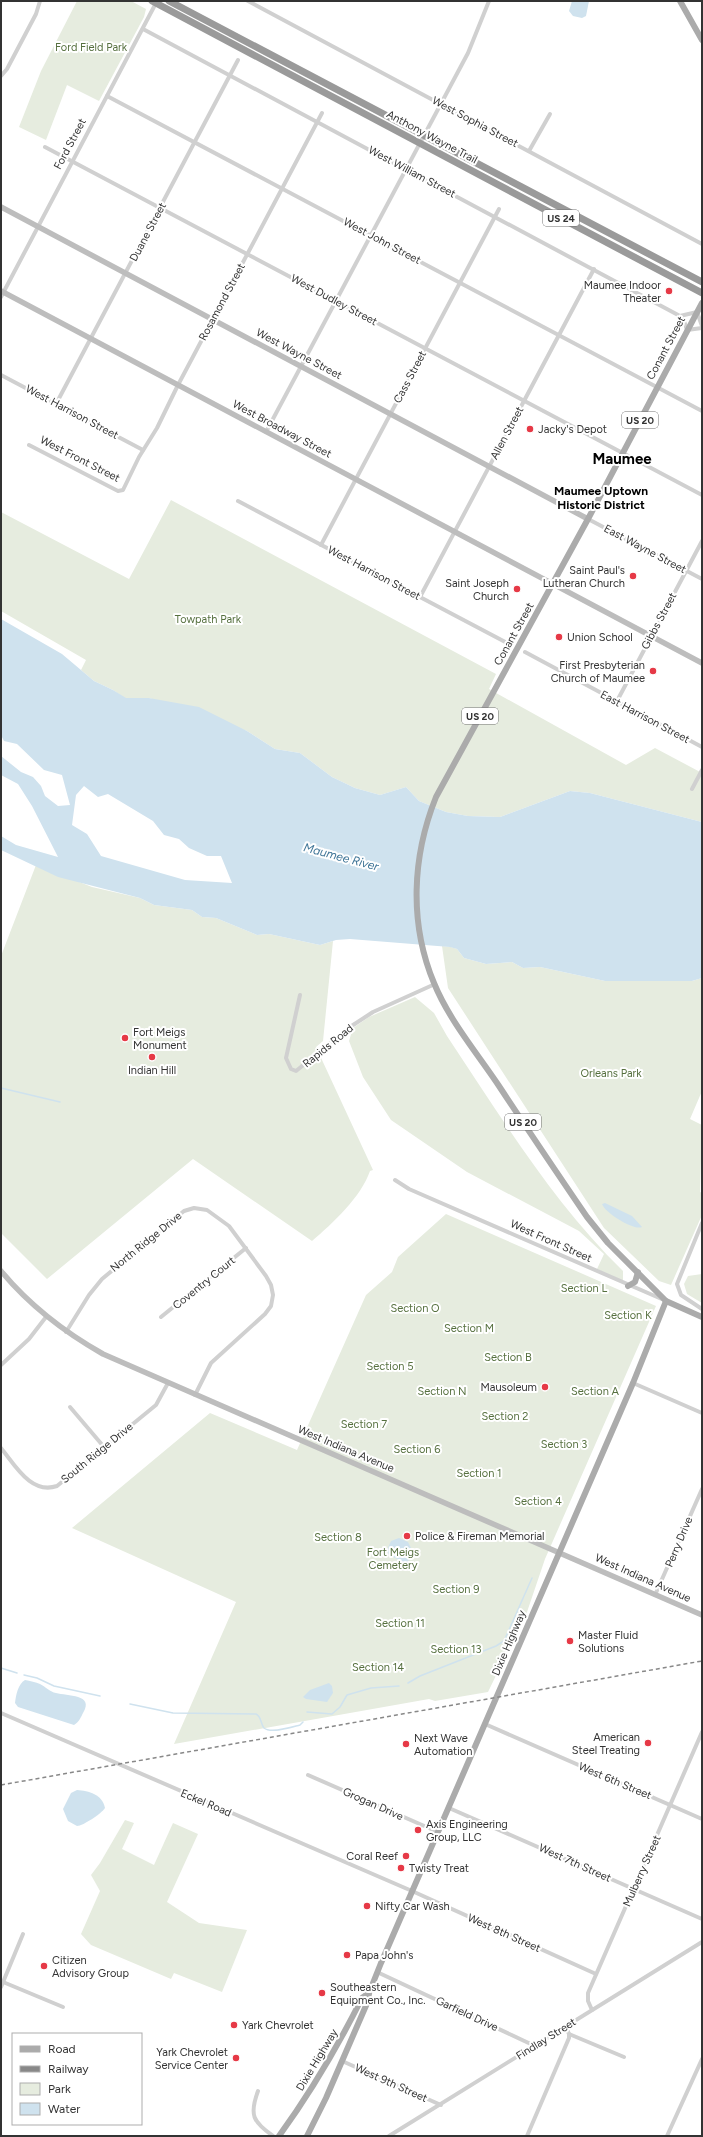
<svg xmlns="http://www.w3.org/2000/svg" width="703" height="2137" font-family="Figtree,sans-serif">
<rect width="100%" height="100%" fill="#fff"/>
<!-- green -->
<g fill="#e6ecdf">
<polygon points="77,1 131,1 146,9 144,17 99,101 67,85 46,140 19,127 41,71"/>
<polygon points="171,500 496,674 489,689 626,765 655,748 702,773 702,822 590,793 570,791 500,817 468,816 446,812 419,801 406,787 380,795 355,788 332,777 300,753 275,749 247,731 149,698 126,699 113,690 94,681 81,670 86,660 1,611 1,512 129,579"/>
<path d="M36 865 92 887 140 898 154 905 192 910 202 917 216 918 257 935 269 934 320 945 333 941 323 1041 316 1047 373 1170 370 1171C361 1197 333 1223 312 1241L193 1159 47 1279 1 1233V956Z"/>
<polygon points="442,946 451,947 457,949 464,958 486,964 512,962 523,968 540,967 605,981 692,981 702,978 702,1091 690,1119 702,1125 700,1192 702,1193 702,1215 671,1285 659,1281 604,1228 448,988"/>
<path d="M415 997 434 1013 447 1036C501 1117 553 1203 623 1271V1281L597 1269 604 1254 579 1231 467 1172 391 1120 363 1077 349 1041 353 1028 369 1017Z"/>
<polygon points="446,1214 656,1306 545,1559 527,1612 488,1692 435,1701 429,1699 174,1744 236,1602 72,1528 210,1413 297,1450 366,1295 392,1272 398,1257"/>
<polygon points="702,1274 702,1303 687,1294 684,1284 688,1276"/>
<polygon points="125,1820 134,1823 122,1849 154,1865 173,1823 198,1834 167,1902 199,1923 247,1930 222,1992 174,1973 171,1979 91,1945 81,1934 100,1891 91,1875 100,1863"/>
</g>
<!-- water -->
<g fill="#cfe2ee" fill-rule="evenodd">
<polygon points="572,1 589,1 586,16 582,18 573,16 569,11"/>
<path d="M1 619 62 654 94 681 113 690 126 698H149L199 707 247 731 275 749 300 753 332 777 355 788 380 795 406 787 419 801 446 812 468 816 500 817 570 791 590 793 702 822V978L692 981H605L540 967 523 968 512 962 486 964 464 958 457 949 450 947 350 939 336 940 320 945 269 934 257 935 216 918 202 917 192 910 154 905 140 898 58 877 1 850V836L16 845 58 857 32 806 18 784 1 775V756L21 772 33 777 41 786 45 796 58 806 70 805 62 775 44 770 17 744 4 741 1 735ZM84 786 98 797 108 794 153 821 164 835 179 839 189 848 207 856H221L232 883 185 880 101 856 87 834 72 825 76 795Z"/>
<path d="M605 1203 632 1216 642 1227C634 1231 605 1213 602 1204Z"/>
<polygon points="399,1538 408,1542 412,1550 408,1562 401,1570 399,1569 401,1561 389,1555 387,1550 391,1541"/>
<path d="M25 1680C30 1681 36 1682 40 1684 46 1687 50 1692 56 1693 67 1696 95 1694 83 1713 81 1717 79 1722 74 1725L18 1707 15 1703C16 1695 18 1684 25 1680Z"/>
<polygon points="329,1683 332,1686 333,1693 327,1702 306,1699 303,1697 310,1690"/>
<path d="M77 1790C89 1791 102 1794 105 1808 102 1813 83 1826 77 1826L68 1821 63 1809 71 1793Z"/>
</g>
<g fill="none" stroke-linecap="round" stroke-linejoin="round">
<!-- stream -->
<g stroke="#cfe2ee" stroke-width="1.5">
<polyline points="1,1088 60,1102"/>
<polyline points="1,1668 17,1673"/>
<polyline points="24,1675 37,1678 54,1686 100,1696"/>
<polyline points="408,1683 420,1676 496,1646 504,1641 532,1578"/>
<path d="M130 1704 173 1713 256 1714C262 1717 260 1723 264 1728 271 1734 292 1727 300 1725L303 1722"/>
<polyline points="307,1712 332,1714 340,1707 347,1695 371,1688 399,1686"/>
</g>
<!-- street -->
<g stroke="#d0d0d0" stroke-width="4">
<polyline points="248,1 702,244"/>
<polyline points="143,29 680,316 684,321 687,330 702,328"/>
<polyline points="1,76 7,69 36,14 40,1"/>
<polyline points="107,96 702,411"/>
<polyline points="45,147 702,495"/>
<polyline points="529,151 550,114"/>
<polyline points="1,297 156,3"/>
<polyline points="680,316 697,312 702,326"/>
<polyline points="1,375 143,450"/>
<polyline points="56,404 238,60"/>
<polyline points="266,432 468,53 489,1"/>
<polyline points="29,445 118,491 123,490 139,457 157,428 178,385 322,113"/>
<polyline points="238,501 511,645"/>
<polyline points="588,519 702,579"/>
<polyline points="321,545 499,209"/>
<polyline points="420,597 594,269"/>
<polyline points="525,652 702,747"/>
<polyline points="617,701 702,541"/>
<polyline points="692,789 702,770"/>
<polyline points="300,995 286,1058 291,1069 296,1071 350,1027 373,1012 435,984"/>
<polyline points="395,1180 409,1189 664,1300"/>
<polyline points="702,1223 677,1284 681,1295 702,1309"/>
<polyline points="161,1317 246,1248"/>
<polyline points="66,1332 89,1295 102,1279 184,1211 194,1208 207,1210 229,1226 266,1276 271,1285 273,1295 271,1306 265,1314 211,1363 195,1395"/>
<polyline points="1,1365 29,1339 46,1317"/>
<polyline points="633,1383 702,1413"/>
<polyline points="70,1407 104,1447"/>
<path d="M1 1448C15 1465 31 1495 57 1486L156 1405 168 1383"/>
<polyline points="655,1595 702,1489"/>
<polyline points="1,1713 412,1891 596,1974"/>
<polyline points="485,1724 702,1819"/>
<polyline points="308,1775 438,1832"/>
<polyline points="449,1808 702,1919"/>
<polyline points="377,1972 535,2046"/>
<polyline points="3,1982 63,2007"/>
<polyline points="1,1987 23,1934"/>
<polyline points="592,2010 588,2001 588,1993 702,1732"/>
<polyline points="569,2034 624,2057"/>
<polyline points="342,2061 441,2105"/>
<path d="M258 2091C249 2115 253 2122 273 2136"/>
<polyline points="389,2136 702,1942"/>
<polyline points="527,2136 569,2038 569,2034 566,2027"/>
<polyline points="667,2136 702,2059"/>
</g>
<!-- secondary -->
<g stroke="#bdbdbd" stroke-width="5.5">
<polyline points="1,207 588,519"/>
<polyline points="1,291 702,663"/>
<path d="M1 1271C30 1306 64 1332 103 1354L702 1615"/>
</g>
<!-- primary -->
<g stroke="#ababab" stroke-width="6">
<polyline points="680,1 702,40"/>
<path d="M702 303 588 519 436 797C412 857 409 923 434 983 449 1020 477 1053 499 1086 528 1130 557 1173 587 1217L608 1243 666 1301 702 1317"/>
<polyline points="628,1286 635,1282 638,1272"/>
<path d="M279 2136C311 2092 338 2046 362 1998L369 1993"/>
<polyline points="307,2136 326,2098 368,2001 369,1993 381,1963 633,1383 666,1301"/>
</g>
<!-- highway -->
<g stroke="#9a9a9a" stroke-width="7">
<polyline points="152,1 702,293"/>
<polyline points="169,1 702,282"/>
</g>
<!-- rail -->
<polyline stroke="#888" stroke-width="1.5" stroke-dasharray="4 3" stroke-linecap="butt" points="1,1785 702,1661"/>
</g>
<!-- markers -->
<g fill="#e63946" stroke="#fff" stroke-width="1.5">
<circle cx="669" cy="291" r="4"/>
<circle cx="530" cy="429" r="4"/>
<circle cx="633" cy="576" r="4"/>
<circle cx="517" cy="589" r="4"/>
<circle cx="559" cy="637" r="4"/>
<circle cx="653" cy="671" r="4"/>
<circle cx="125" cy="1038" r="4"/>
<circle cx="152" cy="1057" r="4"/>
<circle cx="545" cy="1387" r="4"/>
<circle cx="407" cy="1536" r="4"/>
<circle cx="570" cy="1641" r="4"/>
<circle cx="648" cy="1743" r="4"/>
<circle cx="406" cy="1744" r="4"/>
<circle cx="418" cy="1830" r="4"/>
<circle cx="406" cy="1856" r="4"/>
<circle cx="401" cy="1868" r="4"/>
<circle cx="367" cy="1906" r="4"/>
<circle cx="347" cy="1955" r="4"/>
<circle cx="44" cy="1966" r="4"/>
<circle cx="322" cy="1993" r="4"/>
<circle cx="234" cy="2025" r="4"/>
<circle cx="236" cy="2058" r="4"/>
</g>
<g text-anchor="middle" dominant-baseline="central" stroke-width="4" stroke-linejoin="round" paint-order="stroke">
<!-- shield labels -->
<g fill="#fff" stroke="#707070" stroke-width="1">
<rect x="543" y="210" width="36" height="16" rx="3"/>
<rect x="622" y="412" width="36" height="16" rx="3"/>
<rect x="462" y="708" width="36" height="16" rx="3"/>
<rect x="505" y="1114" width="36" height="16" rx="3"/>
</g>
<g font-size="10" font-weight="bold" fill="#333">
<text x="561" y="218">US 24</text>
<text x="640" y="420">US 20</text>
<text x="480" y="716">US 20</text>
<text x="523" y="1122">US 20</text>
</g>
<!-- park labels -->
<g font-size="11" fill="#56703f" stroke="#fff">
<text x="91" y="47">Ford Field Park</text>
<text x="208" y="619">Towpath Park</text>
<text x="611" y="1073">Orleans Park</text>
<text x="584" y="1288">Section L</text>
<text x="415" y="1308">Section O</text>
<text x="628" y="1315">Section K</text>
<text x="469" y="1328">Section M</text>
<text x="508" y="1357">Section B</text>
<text x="390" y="1366">Section 5</text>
<text x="442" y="1391">Section N</text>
<text x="595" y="1391">Section A</text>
<text x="505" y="1416">Section 2</text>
<text x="364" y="1424">Section 7</text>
<text x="564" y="1444">Section 3</text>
<text x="417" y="1449">Section 6</text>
<text x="479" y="1473">Section 1</text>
<text x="538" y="1501">Section 4</text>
<text x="338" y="1537">Section 8</text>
<text x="393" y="1552">Fort Meigs<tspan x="393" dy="13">Cemetery</tspan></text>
<text x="456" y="1589">Section 9</text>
<text x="400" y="1623">Section 11</text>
<text x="456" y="1649">Section 13</text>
<text x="378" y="1667">Section 14</text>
</g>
<!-- street labels -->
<g font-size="11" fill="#333" stroke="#fff">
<text transform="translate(475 122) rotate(28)">West Sophia Street</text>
<text transform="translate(432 137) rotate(28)">Anthony Wayne Trail</text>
<text transform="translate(70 144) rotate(-62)">Ford Street</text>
<text transform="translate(412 172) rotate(28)">West William Street</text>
<text transform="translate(148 232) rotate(-62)">Duane Street</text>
<text transform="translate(382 241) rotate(28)">West John Street</text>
<text transform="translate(334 300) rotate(28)">West Dudley Street</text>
<text transform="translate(222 302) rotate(-62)">Rosamond Street</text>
<text transform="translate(666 348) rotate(-62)">Conant Street</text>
<text transform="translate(299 354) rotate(28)">West Wayne Street</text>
<text transform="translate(410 377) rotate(-62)">Cass Street</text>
<text transform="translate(72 412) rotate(28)">West Harrison Street</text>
<text transform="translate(282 429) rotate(28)">West Broadway Street</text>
<text transform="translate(507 433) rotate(-62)">Allen Street</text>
<text transform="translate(80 459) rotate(27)">West Front Street</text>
<text transform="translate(645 549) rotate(28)">East Wayne Street</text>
<text transform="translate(374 573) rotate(28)">West Harrison Street</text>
<text transform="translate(659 621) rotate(-62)">Gibbs Street</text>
<text transform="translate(514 634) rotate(-61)">Conant Street</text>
<text transform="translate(645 717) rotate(28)">East Harrison Street</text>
<text transform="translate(328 1046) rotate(-39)">Rapids Road</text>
<text transform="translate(551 1241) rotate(24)">West Front Street</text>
<text transform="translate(146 1242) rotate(-39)">North Ridge Drive</text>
<text transform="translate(204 1283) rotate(-39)">Coventry Court</text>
<text transform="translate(346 1449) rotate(23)">West Indiana Avenue</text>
<text transform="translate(97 1453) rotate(-39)">South Ridge Drive</text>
<text transform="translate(679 1542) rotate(-67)">Perry Drive</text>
<text transform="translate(643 1578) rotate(24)">West Indiana Avenue</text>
<text transform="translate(509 1643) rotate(-67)">Dixie Highway</text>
<text transform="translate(615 1781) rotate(23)">West 6th Street</text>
<text transform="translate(206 1803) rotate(23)">Eckel Road</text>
<text transform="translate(373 1804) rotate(24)">Grogan Drive</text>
<text transform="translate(575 1863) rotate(24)">West 7th Street</text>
<text transform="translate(642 1871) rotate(-66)">Mulberry Street</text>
<text transform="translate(504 1933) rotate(24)">West 8th Street</text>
<text transform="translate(467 2014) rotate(25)">Garfield Drive</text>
<text transform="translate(546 2039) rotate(-32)">Findlay Street</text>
<text transform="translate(317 2060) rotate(-59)">Dixie Highway</text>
<text transform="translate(391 2083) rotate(24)">West 9th Street</text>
</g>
<!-- poi labels -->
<g font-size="11" fill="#333" stroke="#fff" text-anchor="start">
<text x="661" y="285" text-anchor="end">Maumee Indoor<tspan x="661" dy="13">Theater</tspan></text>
<text x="538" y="429">Jacky's Depot</text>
<text x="625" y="570" text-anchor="end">Saint Paul's<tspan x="625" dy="13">Lutheran Church</tspan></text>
<text x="509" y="583" text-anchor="end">Saint Joseph<tspan x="509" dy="13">Church</tspan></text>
<text x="567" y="637">Union School</text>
<text x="645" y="665" text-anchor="end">First Presbyterian<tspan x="645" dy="13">Church of Maumee</tspan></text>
<text x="133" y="1032">Fort Meigs<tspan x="133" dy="13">Monument</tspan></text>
<text x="152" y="1070" text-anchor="middle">Indian Hill</text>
<text x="537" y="1387" text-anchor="end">Mausoleum</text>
<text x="415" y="1536">Police &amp; Fireman Memorial</text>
<text x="578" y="1635">Master Fluid<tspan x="578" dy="13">Solutions</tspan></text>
<text x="640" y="1737" text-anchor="end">American<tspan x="640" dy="13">Steel Treating</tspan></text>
<text x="414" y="1738">Next Wave<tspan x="414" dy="13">Automation</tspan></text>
<text x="426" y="1824">Axis Engineering<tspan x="426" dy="13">Group, LLC</tspan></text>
<text x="398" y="1856" text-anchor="end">Coral Reef</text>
<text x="409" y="1868">Twisty Treat</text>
<text x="375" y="1906">Nifty Car Wash</text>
<text x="355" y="1955">Papa John's</text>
<text x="52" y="1960">Citizen<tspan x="52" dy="13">Advisory Group</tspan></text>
<text x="330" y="1987">Southeastern<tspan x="330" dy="13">Equipment Co., Inc.</tspan></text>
<text x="242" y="2025">Yark Chevrolet</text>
<text x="228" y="2052" text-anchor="end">Yark Chevrolet<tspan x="228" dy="13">Service Center</tspan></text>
</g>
<!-- neighbourhood labels -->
<g font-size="12" font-weight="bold" fill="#000" stroke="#fff">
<text x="601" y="491">Maumee Uptown<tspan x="601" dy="14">Historic District</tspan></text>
</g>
<!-- water labels -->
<g font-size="12" font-style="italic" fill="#3f7597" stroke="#fff">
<text transform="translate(341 857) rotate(15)">Maumee River</text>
</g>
<!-- district labels -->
<g font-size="15" font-weight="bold" fill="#000" stroke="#fff">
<text x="622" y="459">Maumee</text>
</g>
</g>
<!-- border -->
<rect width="703" height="2137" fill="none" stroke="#333333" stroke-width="4"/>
<!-- legend -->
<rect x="12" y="2033" width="130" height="92" fill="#ffffff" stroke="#adadad"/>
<rect x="20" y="2046" width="20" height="6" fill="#ababab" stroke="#adadad"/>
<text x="48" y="2053" font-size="12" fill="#333333">Road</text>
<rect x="20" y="2066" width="20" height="6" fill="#888888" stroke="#adadad"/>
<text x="48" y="2073" font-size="12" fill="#333333">Railway</text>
<rect x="20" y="2083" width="20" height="12" fill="#e6ecdf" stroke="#adadad"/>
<text x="48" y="2093" font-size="12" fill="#333333">Park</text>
<rect x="20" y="2103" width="20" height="12" fill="#cfe2ee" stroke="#adadad"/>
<text x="48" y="2113" font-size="12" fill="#333333">Water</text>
</svg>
